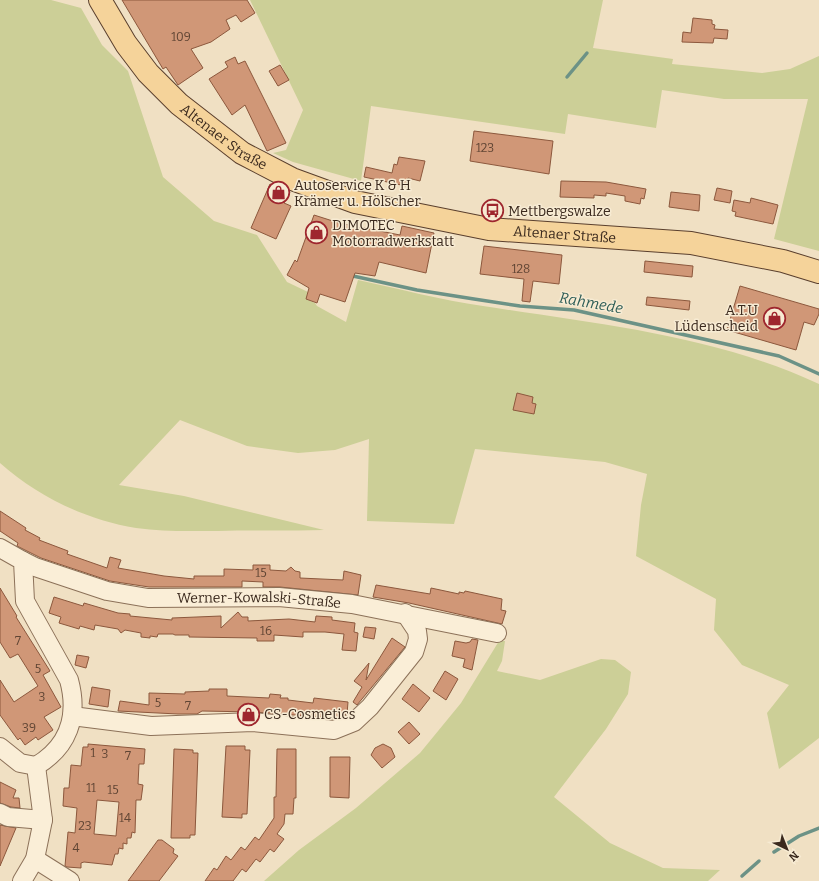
<svg xmlns="http://www.w3.org/2000/svg" width="819" height="881" font-family="Bitter,serif">
<rect width="100%" height="100%" fill="#f0e0c3"/>
<!-- green -->
<g fill="#cccf97">
<path d="M0 0H51L81 8 102 45 128 71 163 177 214 221 257 235 287 282 308 292 306 299 315 303 317 306 346 322 358 280C400 289 441 300 483 306 597 324 714 335 819 384V738L779 769 767 713 789 685 742 665 714 630 716 599 636 556 641 505 647 474 605 462 475 449 454 524 367 521 369 439 335 450 298 453 247 446 180 420 119 485 184 496 324 530C289 531 253 530 218 531 190 531 163 532 136 528 86 520 37 496 0 463Z"/>
<polygon points="250,0 603,0 593,48 673,59 672,64 762,73 790,69 819,56 819,251 774,239 808,99 724,99 662,90 656,128 568,114 565,134 371,106 361,181 293,162 273,153 286,150 303,110"/>
<polygon points="499,641 505,641 502,661 497,671 540,680 601,659 615,660 631,672 628,694 606,729 554,797 610,843 663,868 720,870 708,881 264,881 299,850 356,808 420,753 461,703"/>
</g>
<g fill="none" stroke-linecap="round" stroke-linejoin="round">
<!-- stream -->
<g stroke="#6c9286" stroke-width="3.5">
<polyline points="567,77 587,53"/>
<polyline points="353,276 417,290 474,299 520,306 574,310 779,356 819,374"/>
<polyline points="774,852 799,836 819,828"/>
<polyline points="742,876 759,861"/>
</g>
</g>
<!-- building -->
<g fill="#d09777" stroke="#8c583d" fill-rule="evenodd">
<polygon points="122,0 247,0 255,13 241,22 236,15 226,20 230,29 211,42 191,49 203,68 178,85 166,67 163,69"/>
<polygon points="693,18 712,20 712,24 715,25 714,29 728,30 727,39 714,38 713,43 682,42 683,32 691,33"/>
<polygon points="235,57 238,64 245,61 286,143 267,151 245,105 232,115 209,79 228,67 225,62"/>
<polygon points="280,65 289,80 278,86 269,71"/>
<polygon points="474,131 553,141 549,174 470,161"/>
<polygon points="399,157 425,161 420,181 408,178 406,186 364,177 366,167 392,173 394,164 397,165"/>
<polygon points="561,181 606,182 646,189 644,199 641,198 640,204 625,201 625,196 606,193 606,196 594,195 594,198 560,197"/>
<polygon points="270,184 290,192 284,203 291,206 276,239 251,228"/>
<polygon points="717,188 732,191 730,203 714,200"/>
<polygon points="671,192 700,195 699,211 669,207"/>
<polygon points="751,198 778,205 773,224 735,216 736,212 732,211 734,200 750,203"/>
<polygon points="314,215 339,223 400,235 402,226 434,233 426,273 379,262 375,276 355,273 345,302 320,294 317,303 306,299 309,288 287,275 295,260 297,262"/>
<polygon points="484,246 562,255 559,284 533,281 530,302 522,301 524,279 480,274"/>
<polygon points="645,261 693,266 692,277 644,272"/>
<polygon points="740,286 819,309 819,314 814,325 804,322 796,350 727,330"/>
<polygon points="647,297 690,301 689,310 646,305"/>
<polygon points="517,393 533,397 532,403 536,404 534,414 513,410"/>
<polygon points="0,511 26,528 25,530 40,538 39,540 68,551 67,554 107,568 110,557 121,560 118,568 164,576 194,579 194,576 224,576 224,569 253,570 253,565 270,565 270,570 286,571 291,567 295,571 300,572 300,578 343,580 344,571 361,575 358,595 280,587 263,587 263,582 242,581 242,587 149,587 110,581 41,558 17,546 18,543 0,531"/>
<polygon points="376,585 430,594 431,588 459,594 459,592 464,593 465,591 502,599 501,610 506,611 502,624 409,603 373,597"/>
<polygon points="0,588 17,616 16,617 50,671 43,675 61,707 44,717 53,730 38,740 36,737 25,745 20,738 18,740 0,715 0,680 14,702 38,686 18,654 10,658 0,642"/>
<polygon points="54,597 83,606 84,603 118,613 130,614 130,616 172,620 172,618 221,616 221,628 238,612 242,617 248,617 248,621 289,619 315,622 316,616 332,617 332,620 355,623 354,632 358,633 356,651 342,650 344,634 325,632 303,632 303,637 274,635 274,641 257,641 257,638 189,637 189,635 175,635 173,634 158,634 157,637 150,636 150,638 141,637 141,633 125,630 121,633 118,629 95,625 94,630 80,626 79,629 59,623 61,617 49,613"/>
<polygon points="365,627 376,628 374,639 363,637"/>
<polygon points="392,638 405,647 357,705 353,702 362,687 354,681 369,663 366,680"/>
<polygon points="472,639 478,640 472,670 463,667 465,659 452,656 455,641 466,643 470,642"/>
<polygon points="77,655 89,657 86,668 75,665"/>
<polygon points="445,671 458,679 446,700 433,691"/>
<polygon points="413,684 430,698 419,712 402,699"/>
<polygon points="92,687 110,690 108,707 89,704"/>
<polygon points="209,689 227,689 227,696 269,698 270,694 281,695 280,698 288,698 288,700 313,703 314,698 348,702 347,714 335,718 254,712 202,711 197,714 178,714 118,711 120,701 149,705 149,693 185,694 185,692 209,691"/>
<polygon points="409,722 420,734 409,744 398,732"/>
<path d="M88 744 145 749 144 764H139L138 784 143 785 141 800H136L135 833 132 832 131 838H127V844L123 843V849L119 848 118 854H115L112 865 84 862 81 863V868L67 867 65 866 68 832 75 833 77 808 63 806 64 788H69L71 765 81 766 83 747H88ZM97 800 119 802 116 836 94 834Z"/>
<polygon points="383,744 391,748 395,757 382,768 371,755 375,748"/>
<polygon points="226,746 245,746 245,750 250,750 247,814 242,814 242,818 222,817"/>
<polygon points="174,749 193,750 193,753 198,753 195,835 190,835 190,838 171,838"/>
<polygon points="277,749 296,749 296,798 294,798 293,814 285,814 284,824 277,834 284,839 274,852 270,849 260,862 256,859 246,872 242,869 233,881 205,881 214,868 217,870 226,856 231,860 241,847 245,850 255,837 259,840 274,818 274,797 276,797"/>
<polygon points="330,757 350,757 349,798 330,797"/>
<polygon points="0,782 16,790 13,798 19,798 20,808 11,807 0,803"/>
<polygon points="0,825 16,828 0,866"/>
<polygon points="158,840 162,840 174,849 173,853 178,856 159,881 128,881"/>
</g>
<g fill="none" stroke-linecap="round" stroke-linejoin="round">
<defs>
<g id="minor">
<path d="M0 548 23 561 25 601 69 680C79 717 68 747 36 766"/>
<path id="s1" d="M23 561 35 567 107 591 148 598 279 597 352 604 497 633"/>
<polyline points="72,716 151,726 253,722 334,730 354,722 370,707 414,652 418,639 417,631 405,613"/>
<polyline points="0,747 20,763 36,766"/>
<polyline points="0,813 8,817 43,820"/>
<polyline points="35,859 70,881"/>
<polyline points="22,881 35,859 43,820 36,766"/>
</g>
<g id="major">
<path id="s2" d="M100 0 126 44 148 73 179 104 242 153 292 179 355 202 489 229 691 243 783 261 819 272"/>
</g>
</defs>
<!-- minor casing -->
<use href="#minor" stroke="#8c7159" stroke-width="20"/>
<!-- major casing -->
<use href="#major" stroke="#5a3f2d" stroke-width="24"/>
<!-- minor -->
<use href="#minor" stroke="#faeed7" stroke-width="18"/>
<!-- major -->
<use href="#major" stroke="#f5d39a" stroke-width="22"/>
</g>
<!-- icons -->
<defs>
<symbol id="shop-ring" viewBox="-11 -11 22 22"><circle r="9.5" fill="#f7ebd3" stroke="#9e262e" stroke-width="1.5"/><path d="M-5-2.5h2.3a2.7 3.5 0 0 1 5.4 0H5L5.5 6h-11ZM-1.5-2.5h3a1.5 2.3 0 0 0-3 0Z" fill="#9e262e"/></symbol>
<symbol id="bus-ring" viewBox="-11 -11 22 22"><circle r="9.5" fill="#f7ebd3" stroke="#9e262e" stroke-width="1.5"/><path d="M-5-6H5V4H4V6H2V4H-2V6H-4V4H-5ZM-3.5-4V0h7V-4ZM-3.5 1.2v1.5H-2V1.2ZM2 1.2v1.5H3.5V1.2Z" fill="#9e262e"/></symbol>
</defs>
<g fill-rule="evenodd">
<use href="#shop-ring" x="266" y="180" width="25" height="25"/>
<use href="#bus-ring" x="480" y="198" width="25" height="25"/>
<use href="#shop-ring" x="304" y="220" width="25" height="25"/>
<use href="#shop-ring" x="762" y="306" width="25" height="25"/>
<use href="#shop-ring" x="236" y="702" width="25" height="25"/>
</g>
<g text-anchor="middle" dominant-baseline="central" stroke-width="3" stroke-linejoin="round" paint-order="stroke">
<!-- number labels -->
<g font-size="12" fill="#604534">
<text x="181" y="37">109</text>
<text x="485" y="148">123</text>
<text x="521" y="269">128</text>
<text x="261" y="573">15</text>
<text x="266" y="631">16</text>
<text x="18" y="641">7</text>
<text x="38" y="669">5</text>
<text x="42" y="697">3</text>
<text x="158" y="703">5</text>
<text x="188" y="706">7</text>
<text x="29" y="728">39</text>
<text x="93" y="753">1</text>
<text x="105" y="754">3</text>
<text x="128" y="756">7</text>
<text x="91" y="788">11</text>
<text x="113" y="790">15</text>
<text x="125" y="818">14</text>
<text x="85" y="826">23</text>
<text x="76" y="848">4</text>
</g>
<!-- street labels -->
<g font-size="14" fill="#3b2a1e" stroke="#f7ebd3">
<text stroke="none"><textPath href="#s2" startOffset="187">Altenaer Straße</textPath></text>
<text stroke="none"><textPath href="#s2" startOffset="547">Altenaer Straße</textPath></text>
<text stroke="none"><textPath href="#s1" startOffset="242">Werner-Kowalski-Straße</textPath></text>
</g>
<!-- poi labels -->
<g font-size="14" fill="#3b2a1e" stroke="#f7ebd3" text-anchor="start">
<text x="294" y="185">Autoservice K &amp; H<tspan x="294" dy="16">Krämer u. Hölscher</tspan></text>
<text x="508" y="211">Mettbergswalze</text>
<text x="332" y="225">DIMOTEC<tspan x="332" dy="16">Motorradwerkstatt</tspan></text>
<text x="758" y="310" text-anchor="end">A.T.U<tspan x="758" dy="16">Lüdenscheid</tspan></text>
<text x="264" y="714">CS-Cosmetics</text>
</g>
<!-- water labels -->
<g font-size="15" font-style="italic" fill="#2c5c56" stroke="#f7ebd3">
<text transform="translate(591 303) rotate(10)">Rahmede</text>
</g>
</g>
<!-- north arrow -->
<g transform="translate(787 849) rotate(137)" stroke="#f7ebd3" stroke-width="3" paint-order="stroke">
<path d="M0-3L7 15L0 10L-7 15Z" fill="#3b2a1e"/>
<text y="-6" font-size="11" font-weight="bold" text-anchor="middle" fill="#3b2a1e">N</text>
</g>
</svg>
